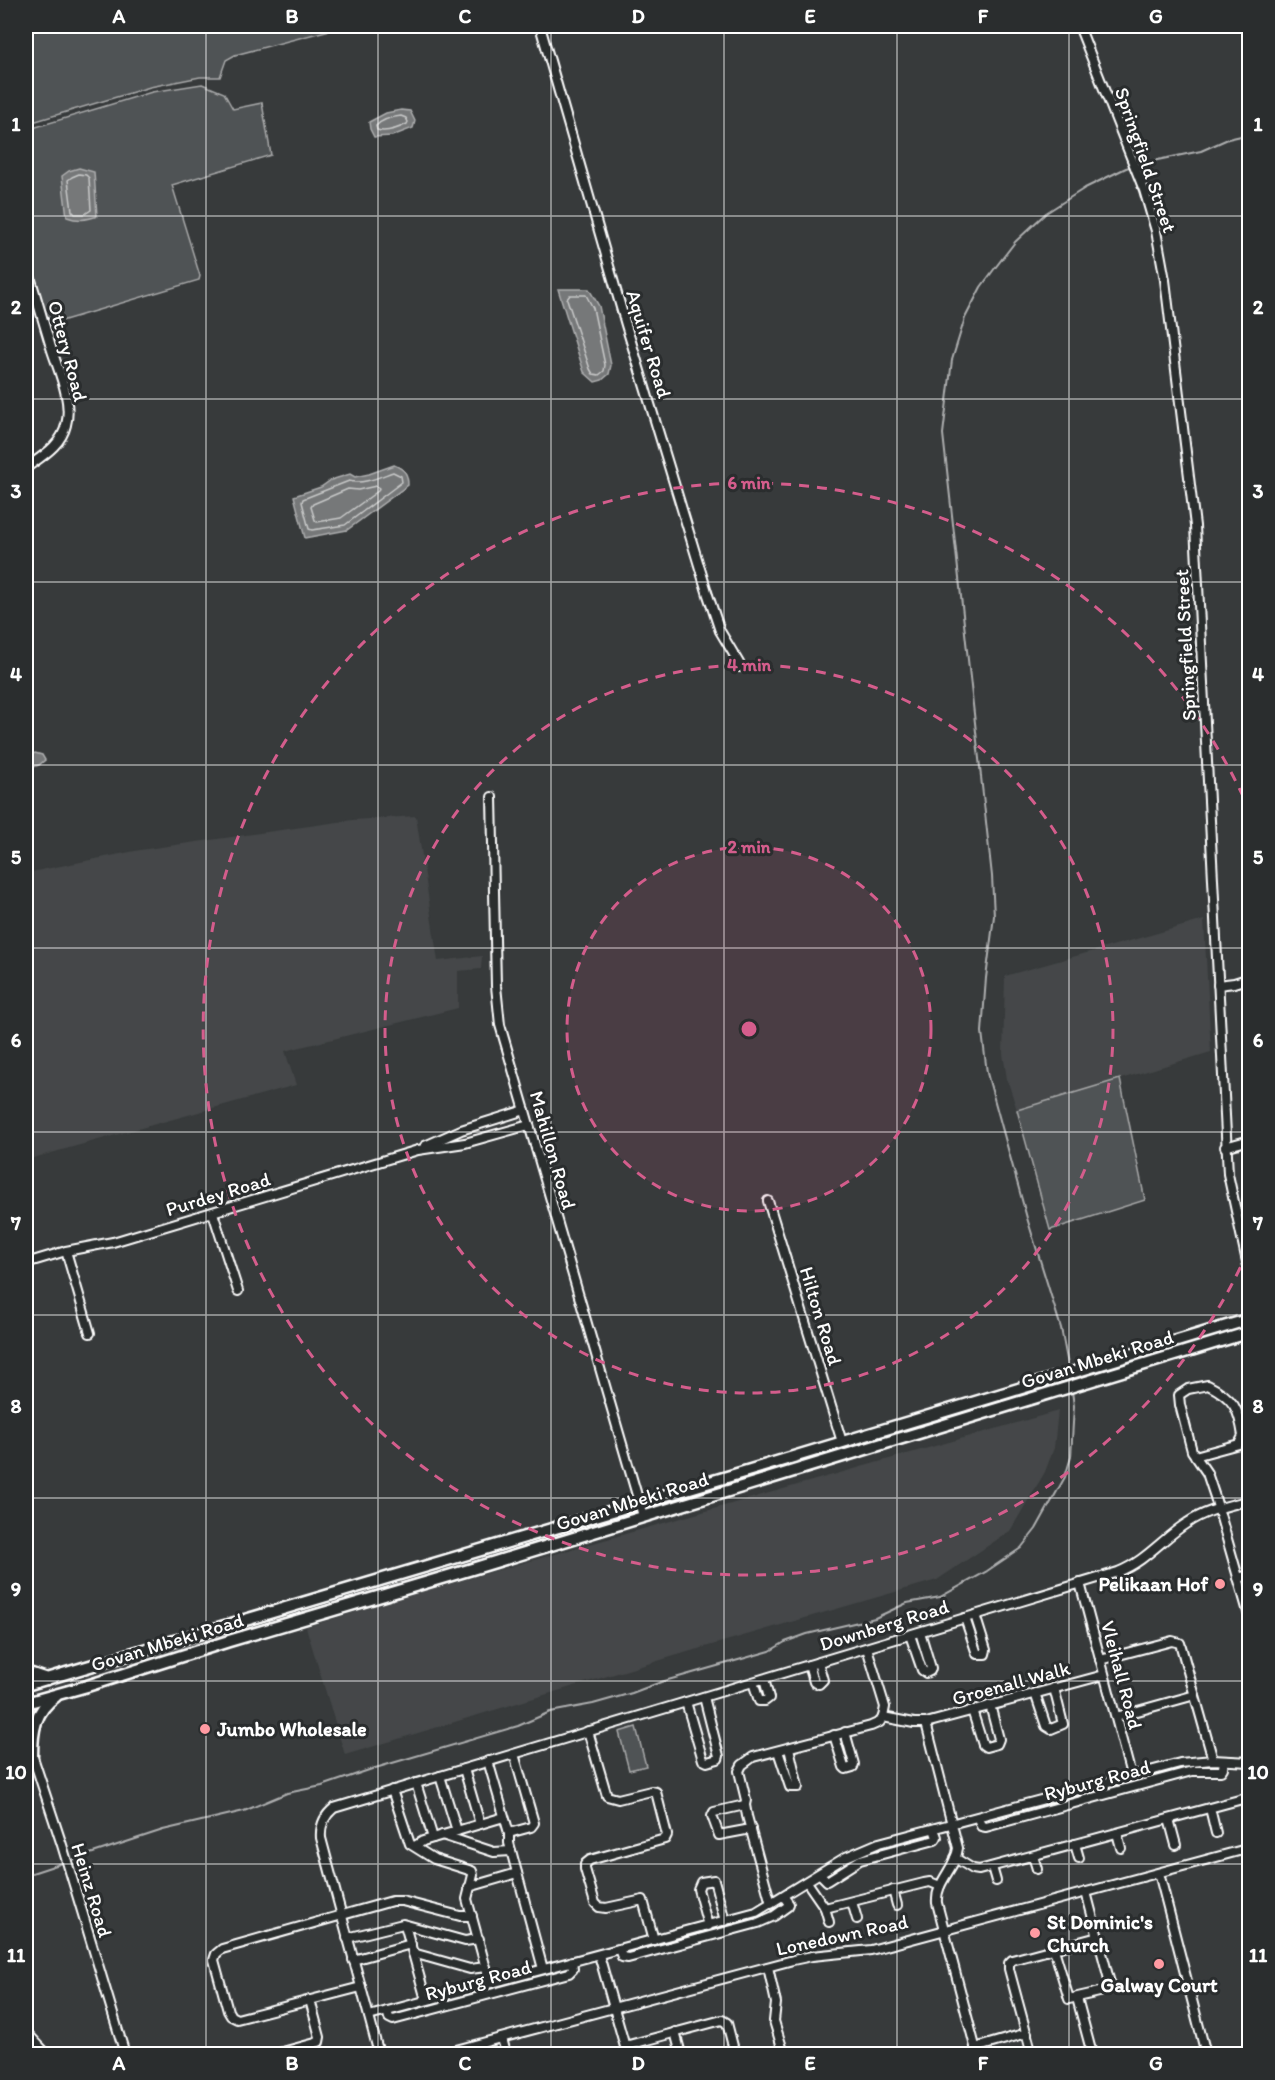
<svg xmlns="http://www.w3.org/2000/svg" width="1275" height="2080" font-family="Itim,sans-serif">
<rect width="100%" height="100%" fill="#373a3b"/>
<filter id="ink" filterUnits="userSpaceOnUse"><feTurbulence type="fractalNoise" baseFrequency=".0167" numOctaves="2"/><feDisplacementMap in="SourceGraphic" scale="12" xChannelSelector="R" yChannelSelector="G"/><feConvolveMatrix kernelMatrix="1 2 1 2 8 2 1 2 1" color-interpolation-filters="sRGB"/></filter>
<g filter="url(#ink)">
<!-- built -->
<g fill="#444748">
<polygon points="416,816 438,961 482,956 481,969 458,971 458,1008 285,1051 296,1085 26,1160 26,873 140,850 352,820"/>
<polygon points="1204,920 1211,1052 1017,1110 1007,1079 1003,1054 1005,976"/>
<polygon points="1058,1411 1054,1448 1045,1472 1010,1531 937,1580 691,1651 345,1755 306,1627 428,1590"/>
</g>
<!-- green -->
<g fill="#505354" stroke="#a8a9aa" stroke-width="1.5">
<polygon points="26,26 345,26 235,55 226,60 220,77 200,77 150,87 26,124"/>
<polygon points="202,84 224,93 233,109 262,103 271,155 172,185 200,276 199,280 48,325 26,248 26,130 152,92"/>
<polygon points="1120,1079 1145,1200 1050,1230 1017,1110"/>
<polygon points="636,1727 646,1766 629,1770 619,1732"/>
</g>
<!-- water -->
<g fill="#767879" stroke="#adaeaf" stroke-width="1.5">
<polygon points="401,110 410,111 415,121 413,128 392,136 374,137 370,129 369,122 386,113"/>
<path d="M79 168 94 172 97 216C86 220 78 221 67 217L62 176 69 171Z"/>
<polygon points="558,289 589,289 599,306 611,365 609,374 602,380 595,382 584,372"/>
<path d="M394 465C404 469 408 473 408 485L347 530 305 538 294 496 321 487 331 480 350 474 355 477 369 474Z"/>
<polygon points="35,753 42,755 45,760 39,765 26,769 26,757"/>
</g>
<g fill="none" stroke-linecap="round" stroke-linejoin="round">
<!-- shore -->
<g stroke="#c8c9c9" stroke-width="1.5">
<path d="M401 116 406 118 408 122 407 124C399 128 386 133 377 130L376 126C382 119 392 117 401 116Z"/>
<polygon points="79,174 86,175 89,178 91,210 85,214 75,214 72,211 68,180 72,177"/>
<polygon points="570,295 586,295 593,308 605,365 604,371 599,375 593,374 590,369 567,299"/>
<path d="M393 472 401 476 402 482 345 525 312 530 309 529 302 502 303 499 349 481C363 485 379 477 393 472Z"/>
<polygon points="376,486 379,488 378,491 341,518 317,522 315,520 311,507 313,504 348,489 358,490"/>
</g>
<!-- stream -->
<g stroke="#adaeaf" stroke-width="2">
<polyline points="1069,1370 1061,1328 1027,1218 987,1073 982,1032 986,978 994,916 992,876 943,434 952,360 965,318 981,287 995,268 1015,242 1046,213 1085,188 1126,168 1143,163 1201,151 1228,139 1250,134"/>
<polyline points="26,1875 163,1830 244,1811 287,1793 322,1786 372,1769 518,1726 550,1712 593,1704 632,1693 661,1682 770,1651 785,1642 807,1634 875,1618 907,1603 940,1597 987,1571 1021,1548 1036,1529 1065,1477 1071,1457 1074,1406 1072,1391"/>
</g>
<defs>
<g id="minor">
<polyline points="540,26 626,325 708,595 720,631 739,663 740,667"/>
<polyline points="1079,26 1144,190 1156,231 1165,280 1195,526 1228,1174 1250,1276"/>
<path d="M26 263C34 290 42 317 50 344 57 368 73 400 66 425 61 446 42 456 26 468"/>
<polyline points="492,797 496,986 500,1025 643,1516"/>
<polyline points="1218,985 1234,983 1250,978"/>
<polyline points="425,1146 461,1130 525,1110"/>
<polyline points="1225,1147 1250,1140"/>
<polyline points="768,1201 842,1442"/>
<polyline points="213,1213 238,1291"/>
<polyline points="66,1251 90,1333"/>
<polyline points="26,1263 66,1251 113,1242 418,1150 465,1143 529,1125"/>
<path d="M1195 1456 1239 1444 1243 1436C1239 1409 1234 1398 1208 1385L1188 1389 1179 1395 1180 1405 1192 1451 1207 1473 1215 1497 1250 1619"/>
<polyline points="1238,1578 1250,1575"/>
<polyline points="1080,1583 1131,1775"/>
<polyline points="965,1618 977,1654 985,1654 986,1650 975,1615"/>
<polyline points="910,1635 922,1670 926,1673 930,1671 931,1668 920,1632"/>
<polyline points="867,1648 885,1707 883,1717 914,1723 926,1723 1104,1675"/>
<polyline points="1100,1660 1172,1641 1180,1643 1213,1760"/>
<polyline points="809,1665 814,1682 819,1684 823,1680 818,1662"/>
<polyline points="753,1682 759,1701 765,1701 769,1698 764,1679"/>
<polyline points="1035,1693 1046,1726 1051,1729 1063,1724 1054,1688"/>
<polyline points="686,1702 703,1760 707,1762 718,1759 719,1756 704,1697"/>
<polyline points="972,1710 983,1745 986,1747 997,1744 999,1739 990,1705"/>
<polyline points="1116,1717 1195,1695"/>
<path d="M926 1723 958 1848C956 1868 935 1882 937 1903L977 2054"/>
<polyline points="588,1731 607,1796 618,1799 651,1791 656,1792 667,1835 665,1839 590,1860 585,1864 585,1869 595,1903 599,1907 606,1908 643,1900 654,1940"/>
<polyline points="834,1735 844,1767 846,1769 853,1767 854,1764 845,1732"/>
<polyline points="26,1736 62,1845 125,2054"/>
<polyline points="778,1751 790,1787 798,1787 789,1748"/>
<polyline points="488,1761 509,1833 509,1843 543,1969"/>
<polyline points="464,1769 480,1824"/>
<polyline points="440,1776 457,1831"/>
<polyline points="416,1783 433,1838"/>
<polyline points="392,1790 410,1844 434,1859 472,1871 473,1875 467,1899 490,1983"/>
<polyline points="745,1805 714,1812 712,1816 719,1835 751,1829"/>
<polyline points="1210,1808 1216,1833"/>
<polyline points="978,1818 981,1826 986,1827 1192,1771 1221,1771 1223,1768 1224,1761"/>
<polyline points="1169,1819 1176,1845"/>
<polyline points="509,1833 531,1827 534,1823 514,1754"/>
<polyline points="1117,1833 1121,1848"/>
<polyline points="442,1835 494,1852 511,1851"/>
<polyline points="1075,1844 1079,1858"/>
<polyline points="415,1846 423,1841 504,1817"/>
<polyline points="1033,1856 1037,1869"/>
<polyline points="955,1858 973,1869 979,1870 1250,1797"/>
<polyline points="992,1867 996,1881"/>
<polyline points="1159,1873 1206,2054"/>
<polyline points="820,1874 827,1881 860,1860 935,1840 937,1837 934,1829"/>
<polyline points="807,1882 825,1908 829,1922"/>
<polyline points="469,1887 517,1873"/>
<polyline points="893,1890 897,1905"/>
<polyline points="852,1902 857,1919"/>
<polyline points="771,1904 747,1816 745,1805 746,1800 739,1771 742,1765 753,1757 871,1726 880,1722 883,1717"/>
<polyline points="825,1908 924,1883 930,1882 940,1886"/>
<polyline points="405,1925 426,2000"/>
<polyline points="708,1926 698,1889 701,1882 714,1880 725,1921"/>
<polyline points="347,1938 403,1924 465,1941 479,1939"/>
<polyline points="619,1949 622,1957 628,1958 758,1923 774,1916 788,1906 789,1904 784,1897"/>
<polyline points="1054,1949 1069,1999 1108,1990 1111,1987 1086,1892"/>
<polyline points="413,1953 470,1969 486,1967"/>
<polyline points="599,1955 627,2054"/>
<polyline points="353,1960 411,1944"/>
<polyline points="768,1967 776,2003 774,2021 784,2054"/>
<polyline points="361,1987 237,2019 231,2016 228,2011 214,1960 216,1954 222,1949 392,1901 402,1901 460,1916 472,1916"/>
<polyline points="1077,1998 1092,2054"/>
<polyline points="387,2011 389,2018 393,2020 569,1973 573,1969 572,1961"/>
<polyline points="369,2016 756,1912 846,1857 879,1843 1180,1763 1213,1760 1250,1762"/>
<polyline points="675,2032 681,2054"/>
<polyline points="502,2038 506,2054"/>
<polyline points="625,2046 722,2020 727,2023 735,2054"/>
<polyline points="975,2048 1027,2033"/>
<polyline points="275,2054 319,2042 320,2037 310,2000"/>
<path d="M379 2054 321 1838C320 1825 324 1816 334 1808L1118 1572C1146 1561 1163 1538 1187 1523 1206 1510 1228 1506 1250 1500"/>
<polyline points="441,2054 793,1960 812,1956 871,1950 1250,1848"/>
<polyline points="1032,2054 1009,1969 1009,1963 1012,1960 1098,1937"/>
</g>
<g id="major">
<polyline points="26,1672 47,1679"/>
<polyline points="26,1685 737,1474 1250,1319"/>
<polyline points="26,1703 87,1686 229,1641 472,1569 1250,1332"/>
<path d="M32 1756C32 1732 34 1711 56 1696"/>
</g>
<polyline id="highway" points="26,2035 44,2054"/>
</defs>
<!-- minor casing -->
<use href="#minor" stroke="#fff" stroke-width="12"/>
<!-- major casing -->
<use href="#major" stroke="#fff" stroke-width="15"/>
<!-- highway casing -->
<use href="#highway" stroke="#fff" stroke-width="16"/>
<!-- minor -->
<use href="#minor" stroke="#2a2d2e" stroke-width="8"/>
<!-- major -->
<use href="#major" stroke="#2a2d2e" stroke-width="10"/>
<!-- highway -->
<use href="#highway" stroke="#2a2d2e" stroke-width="12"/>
</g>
</g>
<!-- grid -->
<path fill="none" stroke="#fff" stroke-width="1.5" stroke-opacity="0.55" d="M206 26V2054M378 26V2054M551 26V2054M724 26V2054M897 26V2054M1069 26V2054M26 216H1250M26 399H1250M26 582H1250M26 765H1250M26 948H1250M26 1132H1250M26 1315H1250M26 1498H1250M26 1681H1250M26 1864H1250"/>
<!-- distance rings -->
<circle cx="749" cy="1029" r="182" fill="#d45d8c" fill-opacity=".12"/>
<g fill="none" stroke="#d45d8c" stroke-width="3" stroke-dasharray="10 8">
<circle cx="749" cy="1029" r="182"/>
<circle cx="749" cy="1029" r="364"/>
<path d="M1248 1251A546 546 0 1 1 1248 807"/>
</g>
<!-- markers -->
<g fill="#ff9aa2" stroke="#2a2d2e" stroke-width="2">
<circle cx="1220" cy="1584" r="6"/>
<circle cx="205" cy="1729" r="6"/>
<circle cx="1035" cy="1933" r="6"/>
<circle cx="1159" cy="1964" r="6"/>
</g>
<g text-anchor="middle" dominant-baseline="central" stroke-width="6" stroke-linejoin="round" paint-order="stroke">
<!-- street labels -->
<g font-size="20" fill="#fff" stroke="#2a2d2e">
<text transform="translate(1146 160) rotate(71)">Springfield Street</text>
<text transform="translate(649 344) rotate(73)">Aquifer Road</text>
<text transform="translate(68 351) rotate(75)">Ottery Road</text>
<text transform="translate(1185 645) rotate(-93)">Springfield Street</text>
<text transform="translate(553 1150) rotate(74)">Mahillon Road</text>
<text transform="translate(218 1194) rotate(-17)">Purdey Road</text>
<text transform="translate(821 1316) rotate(73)">Hilton Road</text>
<text transform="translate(1097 1359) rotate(-17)">Govan Mbeki Road</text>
<text transform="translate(632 1501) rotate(-17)">Govan Mbeki Road</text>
<text transform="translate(884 1625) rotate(-17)">Downberg Road</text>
<text transform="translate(167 1642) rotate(-17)">Govan Mbeki Road</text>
<text transform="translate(1122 1675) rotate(75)">Vleihall Road</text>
<text transform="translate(1011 1683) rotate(-15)">Groenall Walk</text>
<text transform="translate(1097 1780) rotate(-15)">Ryburg Road</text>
<text transform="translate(92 1890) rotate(73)">Heinz Road</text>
<text transform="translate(842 1935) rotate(-12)">Lonedown Road</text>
<text transform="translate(478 1980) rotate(-15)">Ryburg Road</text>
</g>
<!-- poi labels -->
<g font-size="20" font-weight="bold" fill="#fff" stroke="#2a2d2e" text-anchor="start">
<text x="1208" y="1584" text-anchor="end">Pelikaan Hof</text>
<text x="217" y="1729">Jumbo Wholesale</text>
<text x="1047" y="1922">St Dominic's<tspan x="1047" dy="23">Church</tspan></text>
<text x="1159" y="1985" text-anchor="middle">Galway Court</text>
</g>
</g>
<circle cx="749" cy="1029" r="9" fill="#d45d8c" stroke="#2a2d2e" stroke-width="3"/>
<g font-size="18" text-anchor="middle" font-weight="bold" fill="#d45d8c" stroke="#2a2d2e" stroke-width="6" stroke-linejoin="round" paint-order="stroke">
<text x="749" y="489">6 min</text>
<text x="749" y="671">4 min</text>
<text x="749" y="853">2 min</text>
</g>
<!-- margin -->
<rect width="1275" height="2080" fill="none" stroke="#2a2d2e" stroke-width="66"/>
<rect x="33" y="33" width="1209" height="2014" fill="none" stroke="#fff" stroke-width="2"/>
<g font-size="20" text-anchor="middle" font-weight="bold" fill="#fff">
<text x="119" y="23">A</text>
<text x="292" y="23">B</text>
<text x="465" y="23">C</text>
<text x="638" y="23">D</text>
<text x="810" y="23">E</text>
<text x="983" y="23">F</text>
<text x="1156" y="23">G</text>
<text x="16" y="131">1</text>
<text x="1258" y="131">1</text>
<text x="16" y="314">2</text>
<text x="1258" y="314">2</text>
<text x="16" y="498">3</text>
<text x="1258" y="498">3</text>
<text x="16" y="681">4</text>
<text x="1258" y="681">4</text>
<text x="16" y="864">5</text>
<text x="1258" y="864">5</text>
<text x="16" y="1047">6</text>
<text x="1258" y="1047">6</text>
<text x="16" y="1230">7</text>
<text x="1258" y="1230">7</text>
<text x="16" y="1413">8</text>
<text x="1258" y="1413">8</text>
<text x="16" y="1596">9</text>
<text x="1258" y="1596">9</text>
<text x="16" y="1779">10</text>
<text x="1258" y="1779">10</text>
<text x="16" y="1962">11</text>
<text x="1258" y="1962">11</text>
<text x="119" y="2070">A</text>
<text x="292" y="2070">B</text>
<text x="465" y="2070">C</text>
<text x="638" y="2070">D</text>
<text x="810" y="2070">E</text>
<text x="983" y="2070">F</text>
<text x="1156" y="2070">G</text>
</g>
</svg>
